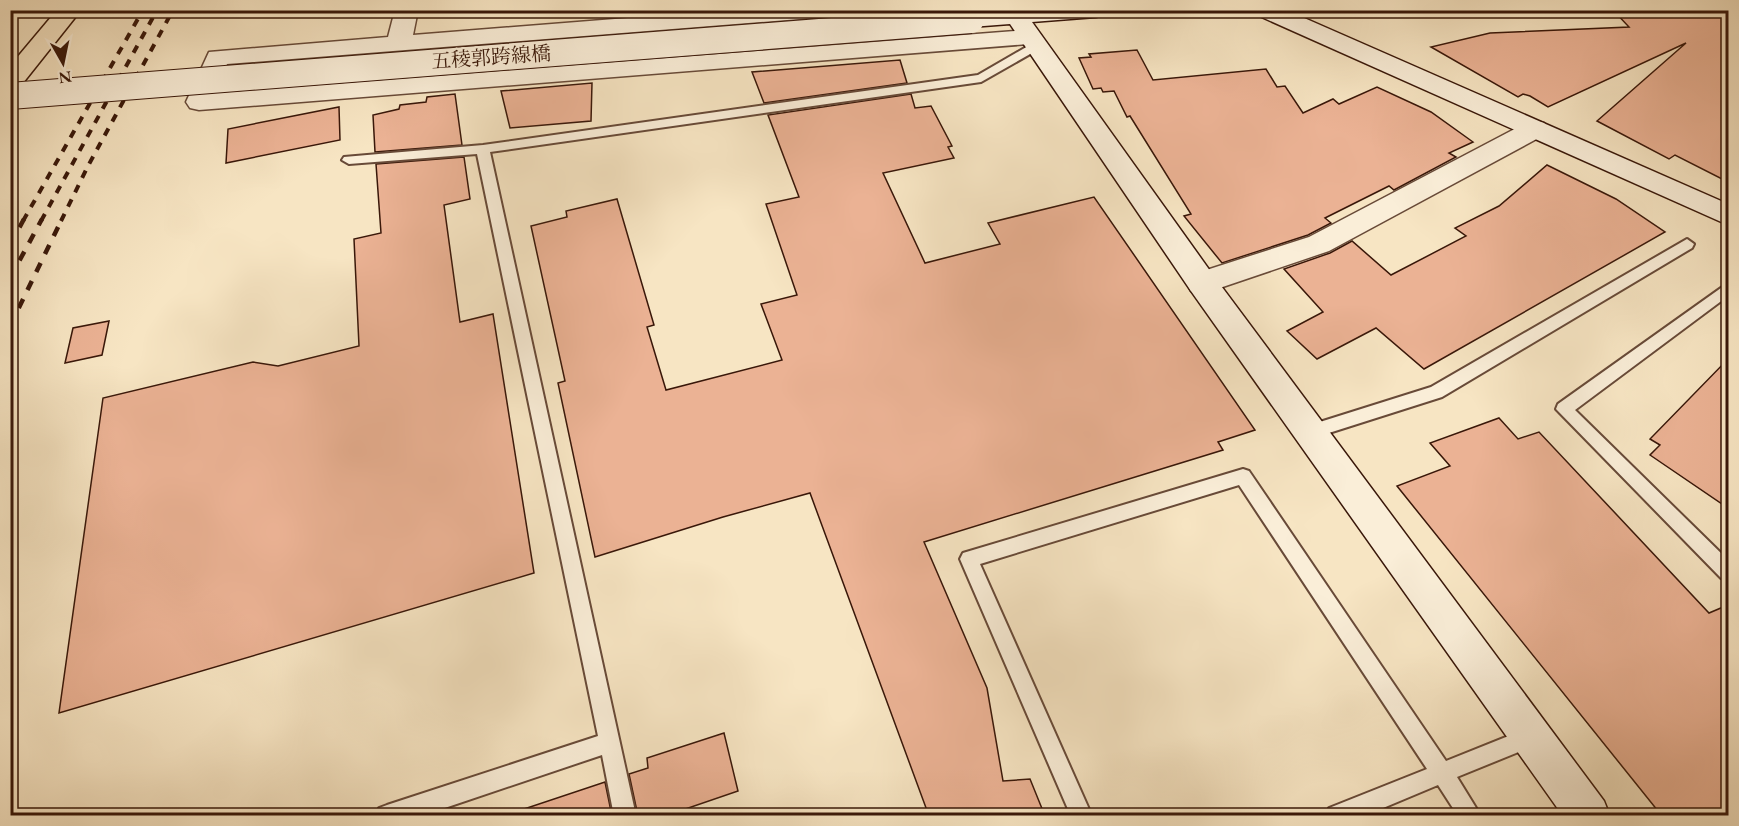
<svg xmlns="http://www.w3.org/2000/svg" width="1739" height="826" font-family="'EB Garamond','Noto Serif JP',serif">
<rect width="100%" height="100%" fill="#f7e5c3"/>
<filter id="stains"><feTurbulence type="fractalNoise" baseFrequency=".00333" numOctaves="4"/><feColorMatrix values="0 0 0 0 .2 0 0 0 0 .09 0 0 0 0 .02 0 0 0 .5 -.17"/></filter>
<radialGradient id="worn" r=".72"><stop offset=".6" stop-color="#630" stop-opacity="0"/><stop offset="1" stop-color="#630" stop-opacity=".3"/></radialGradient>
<!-- building -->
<g fill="#ebb294" stroke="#391709" stroke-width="1.5">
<polygon points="1613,10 1728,10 1728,182 1675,155 1669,159 1597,121 1686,43 1548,107 1530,96 1523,94 1518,97 1431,47 1490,33 1629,27"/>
<polygon points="1137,50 1153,80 1266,69 1277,87 1285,86 1303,113 1333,99 1339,104 1377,87 1431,112 1473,142 1449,153 1456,157 1394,190 1389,186 1325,218 1331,223 1308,235 1222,263 1184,216 1191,214 1130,116 1127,117 1114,91 1103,92 1101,88 1093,89 1079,58 1091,57 1089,54"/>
<polygon points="900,60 907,83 764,103 752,72"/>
<polygon points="592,83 591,121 510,128 501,91"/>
<polygon points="455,94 462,145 375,152 373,115 399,109 400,105 426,102 427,97"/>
<polygon points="911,94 915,108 931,106 952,146 948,147 954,158 883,173 925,263 1000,244 988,223 1094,197 1255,430 1218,442 1223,450 924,542 987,688 1003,781 1030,779 1045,816 929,816 810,493 723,517 595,557 558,383 565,381 531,226 567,217 566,211 617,199 654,325 647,327 666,390 782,360 761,304 797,295 766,204 799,197 768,115"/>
<polygon points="339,107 340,140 226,163 228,129"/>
<polygon points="464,157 470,199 444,205 460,322 493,314 534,573 59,713 103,398 253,362 278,366 359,346 354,239 381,233 376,164"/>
<polygon points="1547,165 1616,199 1665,232 1424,369 1376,328 1317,359 1287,331 1323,312 1284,269 1330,253 1352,241 1391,275 1466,236 1455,228 1499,206"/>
<polygon points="109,321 102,355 65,363 73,328"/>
<polygon points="1728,359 1728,508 1650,455 1660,445 1650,439"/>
<polygon points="1499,418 1518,439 1539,432 1709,613 1728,605 1728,816 1662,816 1397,486 1450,466 1430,443"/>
<polygon points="724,733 738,791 665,816 638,816 629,774 648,768 647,758"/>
<polygon points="605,782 612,816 522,816 521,810"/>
</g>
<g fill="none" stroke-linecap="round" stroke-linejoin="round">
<defs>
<g id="lane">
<polygon points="1035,42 1041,46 1039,49 981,82 490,152 636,816 614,816 602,755 421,816 377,816 379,808 387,805 598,736 477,154 349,164 342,160 344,157 483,145 978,75"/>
<polygon points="1687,239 1694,244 1692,248 1442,397 1310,439 1304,437 1302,432 1304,427 1431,387"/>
<polygon points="1728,283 1728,296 1575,410 1728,560 1728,580 1721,578 1556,409 1558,404"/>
<polygon points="1243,469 1249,471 1446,761 1531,727 1538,730 1541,737 1538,744 1457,777 1481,816 1458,816 1438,785 1364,816 1327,816 1329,808 1427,769 1239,485 980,564 1092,816 1071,816 960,559 963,553"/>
</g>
<g id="street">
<polygon points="395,10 418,10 413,35 728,10 836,10 833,15 825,17 227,64 216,93 1029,30 1037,32 1041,37 1037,42 1029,44 199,110 190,108 186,102 209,52 388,37"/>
<polygon points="1535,121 1544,123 1548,129 1544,135 1329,251 1202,294 1191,291 1187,283 1191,275 1309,237 1526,123"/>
</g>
<g id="secondary">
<polygon points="1002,10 1107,10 1104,15 1096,17 1032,22 1213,275 1604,801 1610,816 1563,816 1191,291 1010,24 971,27 963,25 959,20 963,15"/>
<polygon points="1254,10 1286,10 1728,204 1728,225 1257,15"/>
</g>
<polygon id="highway" points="57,10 81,10 19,88 10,91 10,66"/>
</defs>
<!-- lane casing -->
<use href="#lane" stroke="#684a38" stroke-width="4"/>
<!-- street casing -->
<use href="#street" stroke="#684a38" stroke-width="3"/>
<!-- secondary casing -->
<use href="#secondary" stroke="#391709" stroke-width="3"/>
<!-- highway casing -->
<use href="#highway" stroke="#391709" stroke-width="3"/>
<!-- lane -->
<use href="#lane" fill="#faeed8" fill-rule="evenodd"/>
<!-- street -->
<use href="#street" fill="#faeed8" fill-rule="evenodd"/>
<!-- secondary -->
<use href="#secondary" fill="#faeed8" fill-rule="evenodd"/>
<!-- highway -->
<use href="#highway" fill="#f7e5c3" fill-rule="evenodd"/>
<!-- rail-far1 -->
<g stroke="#391709" stroke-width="4" stroke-dasharray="8 8" stroke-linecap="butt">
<polyline points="23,221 143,10"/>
<polyline points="41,221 157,10"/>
<polyline points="61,221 88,166 173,10"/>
</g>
<!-- rail -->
<g stroke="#391709" stroke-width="4.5" stroke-dasharray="10 10" stroke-linecap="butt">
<polyline points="10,245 24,219"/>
<polyline points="10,278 42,219"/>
<polyline points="10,326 62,219"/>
</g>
<defs>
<polyline id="secondary-bridge" points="10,96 971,20"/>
</defs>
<!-- secondary-bridge casing -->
<use href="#secondary-bridge" stroke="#391709" stroke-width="28" stroke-linecap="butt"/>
<!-- secondary-bridge -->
<use href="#secondary-bridge" stroke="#faeed8" stroke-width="26"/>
</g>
<g text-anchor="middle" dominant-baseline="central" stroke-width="4.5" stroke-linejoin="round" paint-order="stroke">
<!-- far-street labels -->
<g font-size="20" fill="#391709" stroke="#faeed8">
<text transform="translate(491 57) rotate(-4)">五稜郭跨線橋</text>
</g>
</g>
<!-- margin -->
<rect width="1739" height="826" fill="none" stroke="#f7e5c3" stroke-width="36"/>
<rect x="12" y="12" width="1715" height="802" fill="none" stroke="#391709" stroke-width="3"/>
<rect x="18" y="18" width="1703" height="790" fill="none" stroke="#391709" stroke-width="1.5"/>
<!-- north arrow -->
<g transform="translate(63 63) rotate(171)" stroke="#faeed8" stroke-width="4.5" paint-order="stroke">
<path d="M0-4.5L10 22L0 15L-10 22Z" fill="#391709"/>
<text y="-9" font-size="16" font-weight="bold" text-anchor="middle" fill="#391709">N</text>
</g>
<rect width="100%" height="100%" filter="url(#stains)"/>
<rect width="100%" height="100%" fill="url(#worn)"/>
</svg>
